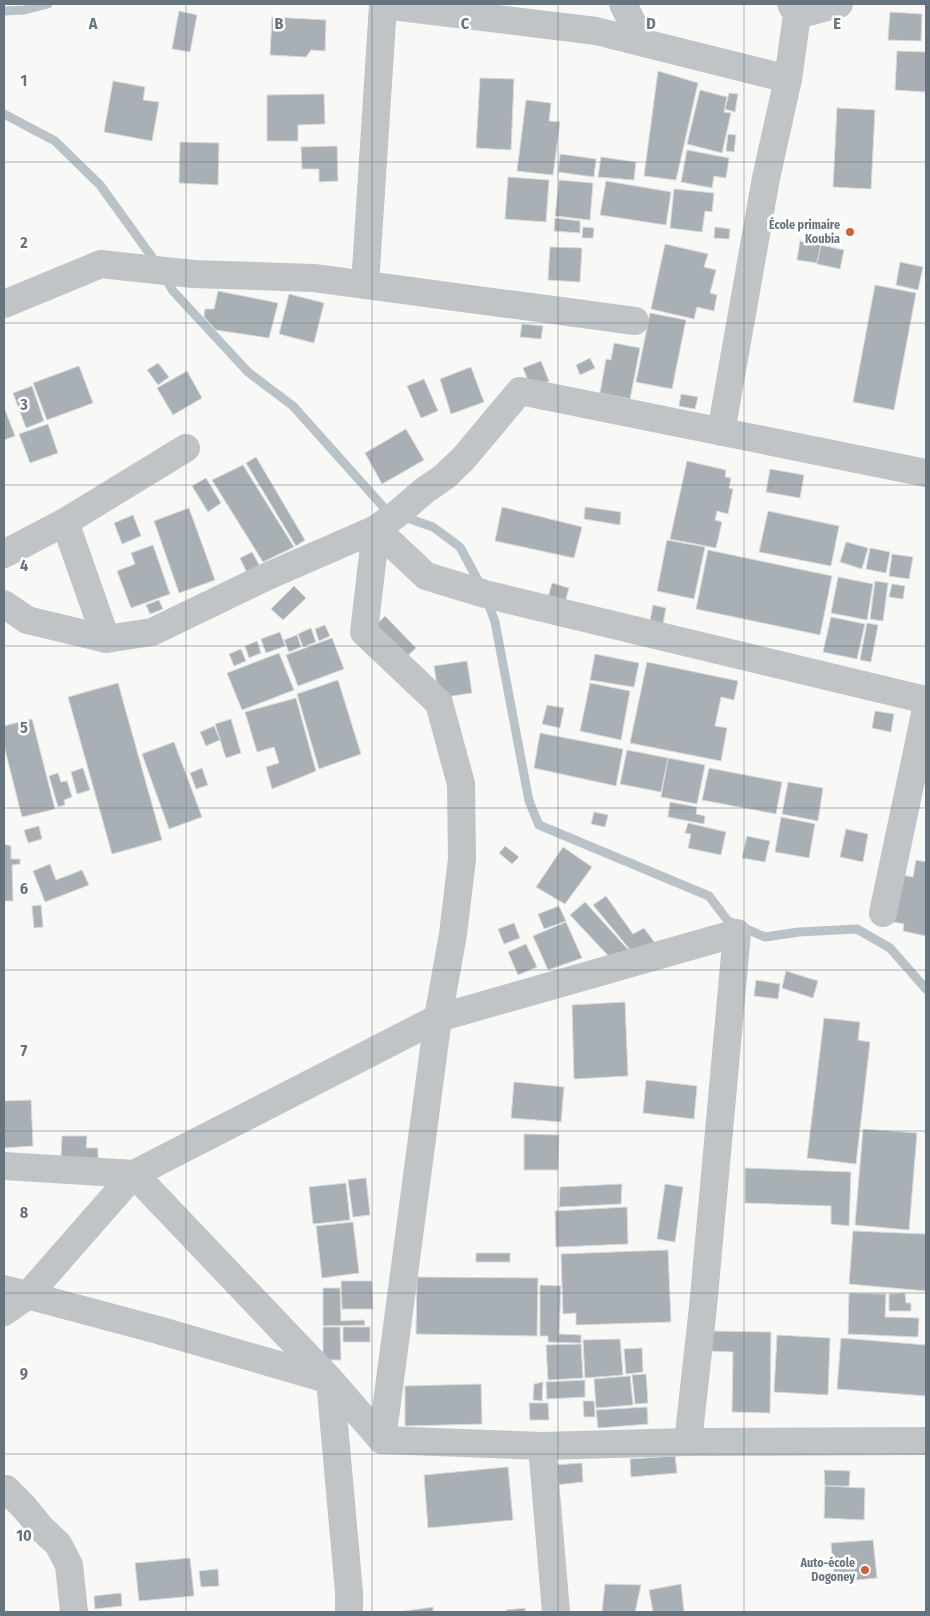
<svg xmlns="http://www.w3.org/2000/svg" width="930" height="1616" font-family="'Fira Sans Condensed',sans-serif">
<rect width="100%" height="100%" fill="#f8f8f6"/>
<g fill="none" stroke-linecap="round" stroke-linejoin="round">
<!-- stream -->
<g stroke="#b9c3c7" stroke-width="9">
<polyline points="4,11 24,10 48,4"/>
<polyline points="4,114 55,141 100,185 157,264"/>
<polyline points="164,276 173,291 248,372 293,406 387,511 433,527 460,547 481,586"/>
<polyline points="487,600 495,622 529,801 539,825 709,896 728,921 765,937 799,932 857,929 890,948 926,989"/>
</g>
</g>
<!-- building -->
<g fill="#a8afb5" stroke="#dadad9">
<polygon points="179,11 197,15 190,52 172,49"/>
<polygon points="890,12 922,14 921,41 888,40"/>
<polygon points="272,17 326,20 325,51 311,50 306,57 270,55"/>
<polygon points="897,51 926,52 926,92 895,90"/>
<polygon points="658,71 698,83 676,180 644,176"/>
<polygon points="480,78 514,79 511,150 476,148"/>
<polygon points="113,81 145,87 143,100 159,102 152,141 104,132"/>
<polygon points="700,90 727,97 724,112 731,113 722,153 687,144"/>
<polygon points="729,93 738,94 735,112 725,109"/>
<polygon points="324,94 325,124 298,125 298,141 267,141 267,95"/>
<polygon points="526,100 551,103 549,121 560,122 553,175 517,171"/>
<polygon points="837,108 875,110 871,189 833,187"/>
<polygon points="728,134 736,135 734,152 726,151"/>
<polygon points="180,142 219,143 218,185 179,183"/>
<polygon points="337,146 338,181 319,182 319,169 302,169 301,147"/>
<polygon points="687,150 729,158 726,178 714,176 712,188 681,182"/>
<polygon points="560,154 596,159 594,177 558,172"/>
<polygon points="601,157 636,162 634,180 598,177"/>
<polygon points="508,177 549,180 546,222 505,219"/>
<polygon points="559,180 593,183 590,220 555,216"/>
<polygon points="606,181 671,192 666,225 600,215"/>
<polygon points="674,189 714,193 712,212 705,211 702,232 670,228"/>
<polygon points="555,218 580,221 580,233 554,231"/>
<polygon points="583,227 594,228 593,238 582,238"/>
<polygon points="715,227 730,229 729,239 714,238"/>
<polygon points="800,241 821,245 817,263 797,260"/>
<polygon points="665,244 708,254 704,267 716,270 710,293 717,295 714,311 697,307 694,319 651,309"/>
<polygon points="821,245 844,250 840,269 817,264"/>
<polygon points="550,247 582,248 580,282 548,280"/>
<polygon points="900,262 923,267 918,290 896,285"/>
<polygon points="875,285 916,293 894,410 853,402"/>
<polygon points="218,291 278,303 269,338 216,330 204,317 205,309 214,309"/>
<polygon points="289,294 324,303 314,343 279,334"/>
<polygon points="650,313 686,320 672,389 636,382"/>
<polygon points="522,324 543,326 541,339 520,337"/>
<polygon points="614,343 640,348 630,399 600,393 606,359 611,360"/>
<polygon points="590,358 595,368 580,375 576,365"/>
<polygon points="541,361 549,381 531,388 523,368"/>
<polygon points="158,363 169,377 158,385 147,370"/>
<polygon points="79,366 93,403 47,420 33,383"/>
<polygon points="471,367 484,402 451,414 440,379"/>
<polygon points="187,371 202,398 173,415 157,388"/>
<polygon points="424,379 438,411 421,418 407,386"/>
<polygon points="32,386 44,421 26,428 13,393"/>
<polygon points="681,394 698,397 695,409 679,406"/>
<polygon points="4,407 15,436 4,440"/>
<polygon points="48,424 58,453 30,463 19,434"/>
<polygon points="406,429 424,460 382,484 365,453"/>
<polygon points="256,457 305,540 296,546 246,463"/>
<polygon points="687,461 726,470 725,477 731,478 729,488 733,489 728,514 717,511 715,520 722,522 716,548 670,539"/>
<polygon points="243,465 294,547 263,562 212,480"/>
<polygon points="770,469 804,475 800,498 766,492"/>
<polygon points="206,478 221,503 208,512 192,486"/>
<polygon points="502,507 582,527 574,558 495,541"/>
<polygon points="585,507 621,512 620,525 584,519"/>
<polygon points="189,508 215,580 179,593 154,521"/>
<polygon points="768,511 839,526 831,566 759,552"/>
<polygon points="133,515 141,536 122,544 114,523"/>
<polygon points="667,540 705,547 694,599 657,591"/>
<polygon points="846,542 868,548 862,569 840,562"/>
<polygon points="153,545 170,594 131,608 117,571 135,564 131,553"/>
<polygon points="870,548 890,552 886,573 866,569"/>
<polygon points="708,550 832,576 820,635 696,609"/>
<polygon points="252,552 261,568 248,575 240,558"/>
<polygon points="892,554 913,557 909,579 889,576"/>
<polygon points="838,577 873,584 867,620 831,613"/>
<polygon points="875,581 888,583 883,621 870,619"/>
<polygon points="552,583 569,588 565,602 548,597"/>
<polygon points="892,584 905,586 903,599 889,597"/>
<polygon points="294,586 306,598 283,620 271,609"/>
<polygon points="159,600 163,609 150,614 146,605"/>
<polygon points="653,605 666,608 663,624 650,621"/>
<polygon points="385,616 416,648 403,660 372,629"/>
<polygon points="831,617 865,624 857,659 823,652"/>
<polygon points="867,623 878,625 871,662 860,660"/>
<polygon points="325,625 330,636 319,641 315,629"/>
<polygon points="311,628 316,642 303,647 298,634"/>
<polygon points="280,632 285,646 266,653 261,639"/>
<polygon points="297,635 301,647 289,652 284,640"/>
<polygon points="332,638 344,669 298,686 286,655"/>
<polygon points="257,641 261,653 249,658 245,646"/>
<polygon points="241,649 246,661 234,666 229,654"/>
<polygon points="279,653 294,690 242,710 227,673"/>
<polygon points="595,654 639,663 634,687 590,680"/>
<polygon points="467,661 472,693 439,698 434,666"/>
<polygon points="647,662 738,681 734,700 721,697 715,726 727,728 721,761 630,743"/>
<polygon points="338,680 361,754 319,769 297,694"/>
<polygon points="118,683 162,840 112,854 68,697"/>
<polygon points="590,683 630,691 621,740 580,731"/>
<polygon points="296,698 316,771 272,789 266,767 279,763 274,747 257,752 245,712"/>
<polygon points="547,705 564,708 560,728 542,724"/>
<polygon points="875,711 894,714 891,732 872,728"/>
<polygon points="32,719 55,809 22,817 4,746 4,726"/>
<polygon points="231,719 241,753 226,758 215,724"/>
<polygon points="214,726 220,740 206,746 200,732"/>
<polygon points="540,733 623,749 616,786 534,768"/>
<polygon points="174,742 202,817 169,829 142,754"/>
<polygon points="627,750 668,758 661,792 620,784"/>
<polygon points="668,758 705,765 697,804 661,797"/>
<polygon points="83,768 90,790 77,794 71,772"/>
<polygon points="202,768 208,785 196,789 190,773"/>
<polygon points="709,768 782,782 776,814 702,800"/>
<polygon points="58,773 61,782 67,781 72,797 64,800 65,805 58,807 49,776"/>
<polygon points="788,782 823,788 818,821 782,814"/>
<polygon points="670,802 697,807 696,814 705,816 704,824 668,817"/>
<polygon points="594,812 608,815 605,827 591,824"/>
<polygon points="781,817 815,824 809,858 775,852"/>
<polygon points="688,823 726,832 721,855 688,848 691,834 685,833"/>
<polygon points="39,826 42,839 28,843 24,830"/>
<polygon points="846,829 868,834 863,862 840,857"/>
<polygon points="747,836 770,841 765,862 742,858"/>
<polygon points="4,844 11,846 11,859 20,859 20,864 12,865 13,901 4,901"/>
<polygon points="505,846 519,857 512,864 499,853"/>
<polygon points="563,847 592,867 565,904 536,887"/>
<polygon points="916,860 926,862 926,936 903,931 904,924 893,922 902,875 913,877"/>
<polygon points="50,864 56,880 82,870 89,885 45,902 33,871"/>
<polygon points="606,896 633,934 644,928 655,943 636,957 593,905"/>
<polygon points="585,902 633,955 617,965 570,915"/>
<polygon points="41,905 43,927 34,928 32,906"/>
<polygon points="559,906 566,921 544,929 538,914"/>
<polygon points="566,922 582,958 548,970 533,936"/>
<polygon points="514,923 520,938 504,944 498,929"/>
<polygon points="526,944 537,967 518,975 508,952"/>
<polygon points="786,971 818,981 813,998 782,988"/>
<polygon points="756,980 780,984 778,999 754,996"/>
<polygon points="625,1002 628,1076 574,1079 572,1005"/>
<polygon points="824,1018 860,1022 858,1040 870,1042 856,1164 807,1158"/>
<polygon points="646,1080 697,1086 694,1119 643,1113"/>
<polygon points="514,1082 564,1087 561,1122 511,1118"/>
<polygon points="31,1100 33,1146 4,1148 4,1101"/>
<polygon points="863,1129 917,1133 909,1230 855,1225"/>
<polygon points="524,1134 559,1135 558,1170 524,1170"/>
<polygon points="62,1136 87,1136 86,1148 98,1148 98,1159 61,1158"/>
<polygon points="745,1168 851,1172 849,1226 831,1224 831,1206 745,1203"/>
<polygon points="366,1178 370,1215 353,1217 348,1180"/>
<polygon points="346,1183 350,1220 313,1224 309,1187"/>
<polygon points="622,1184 621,1204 559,1207 560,1187"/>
<polygon points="665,1184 683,1187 675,1242 657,1239"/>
<polygon points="627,1207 628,1244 556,1247 555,1211"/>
<polygon points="353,1222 359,1273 322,1278 316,1226"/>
<polygon points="853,1231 926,1234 926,1291 849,1284"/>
<polygon points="668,1250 671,1322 576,1325 576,1313 563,1314 561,1254"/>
<rect x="476" y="1253" width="34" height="9"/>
<polygon points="417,1277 538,1278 537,1336 416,1334"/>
<polygon points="341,1281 372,1281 373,1309 342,1309"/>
<polygon points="540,1285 561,1286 559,1334 581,1335 581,1343 548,1342 548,1336 540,1336"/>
<polygon points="323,1288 340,1288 341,1321 364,1320 365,1325 323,1326"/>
<polygon points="849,1293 886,1294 885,1317 919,1318 918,1337 848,1334"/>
<polygon points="905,1293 906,1303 911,1303 911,1311 889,1311 889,1294"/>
<polygon points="323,1327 340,1327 341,1360 323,1360"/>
<rect x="343" y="1327" width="27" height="15"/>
<polygon points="709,1331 771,1332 770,1413 732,1412 733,1352 708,1351"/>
<polygon points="777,1335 830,1338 828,1395 774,1392"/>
<polygon points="841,1338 926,1345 926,1396 837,1389"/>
<polygon points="620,1339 623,1375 585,1378 583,1340"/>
<polygon points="581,1344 583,1378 548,1380 546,1345"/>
<polygon points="642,1348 643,1372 626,1374 624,1349"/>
<polygon points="646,1374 648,1403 635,1404 632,1375"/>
<polygon points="630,1376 633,1405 596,1408 594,1379"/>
<polygon points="585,1380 585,1397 547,1399 546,1382"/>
<polygon points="543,1382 542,1401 533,1400 534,1384"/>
<polygon points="481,1384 482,1424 405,1426 405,1386"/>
<polygon points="583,1401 594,1401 595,1417 584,1417"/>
<polygon points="529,1403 548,1403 549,1420 530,1420"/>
<polygon points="647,1407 648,1424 598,1428 596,1410"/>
<polygon points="675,1456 677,1473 631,1477 630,1459"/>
<polygon points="582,1463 583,1482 556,1485 554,1465"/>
<polygon points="508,1467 513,1520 428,1528 424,1475"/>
<polygon points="824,1470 850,1471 849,1486 825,1486"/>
<polygon points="825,1486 865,1488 864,1520 824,1518"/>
<polygon points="873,1540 877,1578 835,1582 831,1543"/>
<polygon points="190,1558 194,1596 139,1601 135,1563"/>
<polygon points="218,1569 219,1586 201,1587 199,1571"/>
<polygon points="605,1584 641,1585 635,1612 602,1612"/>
<polygon points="681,1584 684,1612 653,1612 649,1590"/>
<polygon points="121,1593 122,1606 95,1609 94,1596"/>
<polygon points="433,1607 433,1612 399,1612"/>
<polygon points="525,1608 525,1612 507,1612 506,1610"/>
</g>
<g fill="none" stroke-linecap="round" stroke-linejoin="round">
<!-- street -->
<g stroke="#c0c4c7" stroke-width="28">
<polyline points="623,4 642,42"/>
<polyline points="797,15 839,4"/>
<polyline points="365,285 383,5 596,31 788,79"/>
<polyline points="4,304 101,264 193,274 314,278 635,321"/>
<polyline points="721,432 766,178 788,79 797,15 791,4"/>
<polyline points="65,522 106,639"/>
<polyline points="376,529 364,632 439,703 461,784 462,859 453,934 438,1018 382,1440"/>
<polyline points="376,529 426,576 485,594 926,700"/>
<polyline points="4,554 65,522 186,448"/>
<polyline points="4,604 27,620 106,639 152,632 268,576 376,529 397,514 425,490 444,477 463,459 520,391 926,473"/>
<polyline points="883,913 926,709"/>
<polyline points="4,1166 134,1174 438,1018 737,933 703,1307 688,1442"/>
<polyline points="4,1289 158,1330 330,1380 349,1592 349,1612"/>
<polyline points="4,1312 28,1295 134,1174 330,1380 382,1440 542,1446 688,1442 926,1441"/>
<polyline points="542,1446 556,1612"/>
<polyline points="4,1489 6,1489 24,1507 42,1529 58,1544 69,1565 74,1612"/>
</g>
</g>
<!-- grid -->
<path fill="none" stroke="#66747f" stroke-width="1" stroke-opacity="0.55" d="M186 4V1612M372 4V1612M558 4V1612M744 4V1612M4 162H926M4 323H926M4 485H926M4 646H926M4 808H926M4 970H926M4 1131H926M4 1293H926M4 1454H926"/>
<!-- markers -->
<g fill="#d4603b" stroke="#fff" stroke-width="2">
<circle cx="850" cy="232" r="5"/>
<circle cx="865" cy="1570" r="5"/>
</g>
<g text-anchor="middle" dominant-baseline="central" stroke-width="5" stroke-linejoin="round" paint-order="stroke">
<!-- poi labels -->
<g font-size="12" font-weight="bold" fill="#66747f" stroke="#fff" text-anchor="end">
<text x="840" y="225">École primaire<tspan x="840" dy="14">Koubia</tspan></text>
<text x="855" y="1563">Auto-école<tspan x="855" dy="14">Dogoney</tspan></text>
</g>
</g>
<g font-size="16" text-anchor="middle" font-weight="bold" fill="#66747f" stroke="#fff" stroke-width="5" stroke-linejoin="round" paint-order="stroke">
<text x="93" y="29">A</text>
<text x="279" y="29">B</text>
<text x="465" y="29">C</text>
<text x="651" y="29">D</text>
<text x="837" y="29">E</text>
<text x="24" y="86">1</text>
<text x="24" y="248">2</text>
<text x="24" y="410">3</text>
<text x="24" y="571">4</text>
<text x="24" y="733">5</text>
<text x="24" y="894">6</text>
<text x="24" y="1056">7</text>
<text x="24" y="1218">8</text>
<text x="24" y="1379">9</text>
<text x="24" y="1541">10</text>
</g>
<!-- border -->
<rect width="930" height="1616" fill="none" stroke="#66747f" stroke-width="10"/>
</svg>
